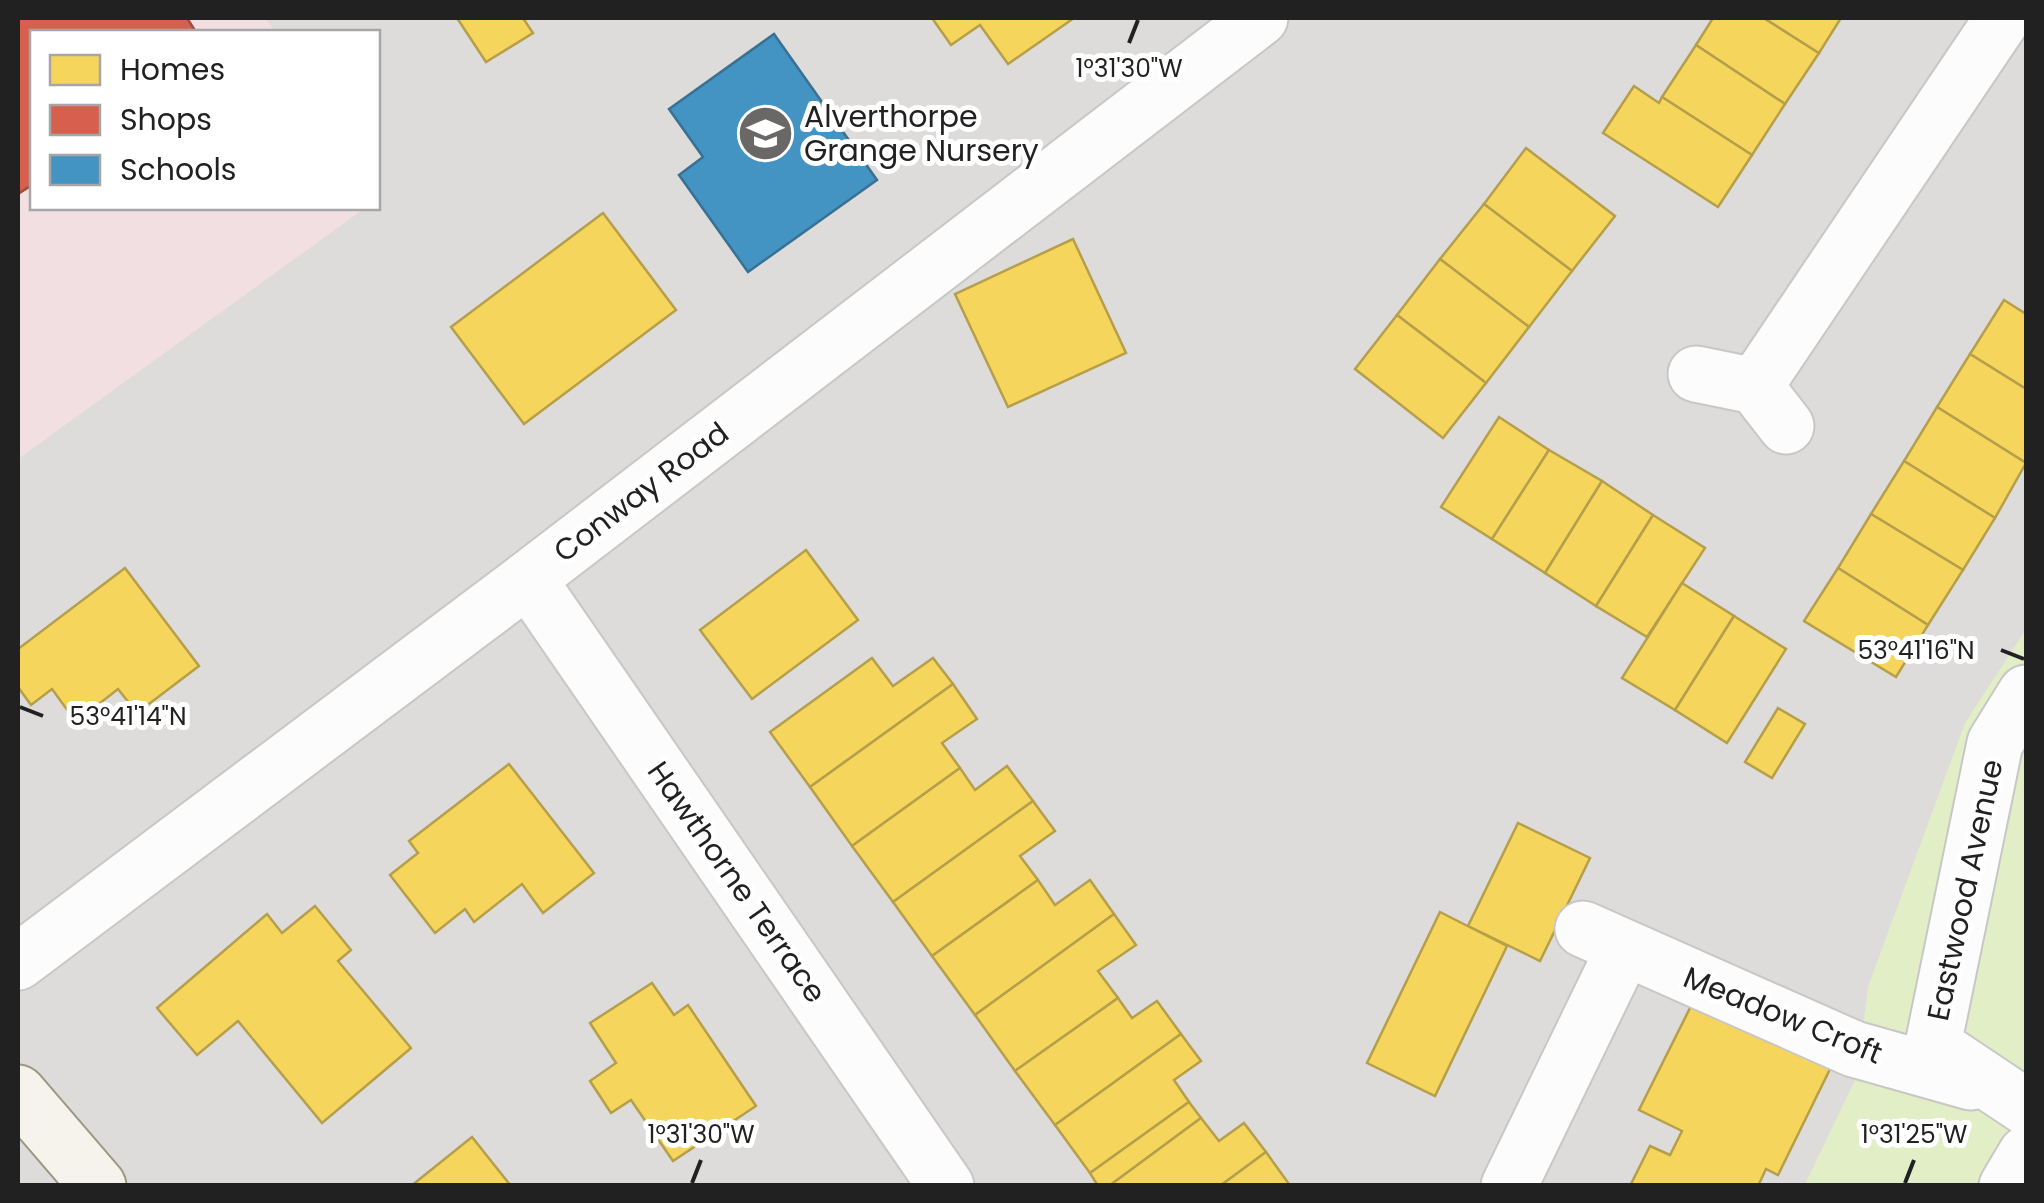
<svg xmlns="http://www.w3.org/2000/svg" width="2044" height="1203" font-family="Poppins,sans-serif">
<rect width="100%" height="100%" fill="#efecea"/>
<!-- residential -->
<path fill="#dedcdb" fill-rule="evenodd" d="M18 18H2026V1185H18ZM32 32H378V208H32Z"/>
<!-- commercial -->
<polygon fill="#f2dfe1" points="18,18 265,18 275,32 32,32 32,208 365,208 18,459"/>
<!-- grass -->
<polygon fill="#e2eec6" points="2026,629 2026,1185 1804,1186 1857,1076 1868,987 1965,723"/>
<!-- homes -->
<g fill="#f6d55c" stroke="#b69f4a" stroke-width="2.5">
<polygon points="457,18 523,18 533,33 486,62"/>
<polygon points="932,18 1074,18 1008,64 980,25 951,45"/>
<polygon points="1713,18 1764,18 1819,53 1785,104 1696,45"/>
<polygon points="1764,18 1841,18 1819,53"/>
<polygon points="1696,45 1785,104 1752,155 1662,97"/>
<polygon points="1634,86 1659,103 1662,97 1752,155 1718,207 1603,133"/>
<polygon points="1526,148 1615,216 1572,271 1484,204"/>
<polygon points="1484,204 1572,271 1529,327 1440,259"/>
<polygon points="603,213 676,310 524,424 451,327"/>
<polygon points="1073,239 1126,353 1008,407 955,294"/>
<polygon points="1440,259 1529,327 1486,383 1397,315"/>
<polygon points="2004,300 2026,314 2026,389 1970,354"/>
<polygon points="1397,315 1486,383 1443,438 1355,369"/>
<polygon points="1970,354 2026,389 2026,463 1937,407"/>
<polygon points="1937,407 2026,463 1995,518 1904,461"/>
<polygon points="1499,417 1549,450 1492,539 1441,507"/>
<polygon points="1549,450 1602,481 1545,573 1492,539"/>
<polygon points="1904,461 1995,518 1963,570 1871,514"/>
<polygon points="1602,481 1653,515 1596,606 1545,573"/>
<polygon points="1871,514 1963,570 1928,625 1838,568"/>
<polygon points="1653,515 1705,548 1647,637 1596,606"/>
<polygon points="806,550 858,620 752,699 700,630"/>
<polygon points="125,568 199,666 137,713 118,689 76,722 52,689 31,705 18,687 18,649"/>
<polygon points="1838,568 1928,625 1896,677 1804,621"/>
<polygon points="1682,583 1734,616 1675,710 1622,678"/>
<polygon points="1734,616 1786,649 1727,743 1675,710"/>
<polygon points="872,658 893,686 933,658 953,684 810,787 770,732"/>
<polygon points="953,684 977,719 942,743 960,768 852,846 810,787"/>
<polygon points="1778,708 1805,724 1772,778 1745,762"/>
<polygon points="509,764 594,873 543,913 522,884 474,922 465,909 435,933 390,875 418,853 409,841"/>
<polygon points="1007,766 1033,801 893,902 852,846 960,768 975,790"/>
<polygon points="1033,801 1055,831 1020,856 1038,880 932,956 893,902"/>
<polygon points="1518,823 1590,858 1540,961 1468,926"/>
<polygon points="1038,880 1055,905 1090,880 1114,914 975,1015 932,956"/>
<polygon points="315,906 351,950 338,961 411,1048 322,1123 238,1021 197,1055 157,1008 267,914 282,933"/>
<polygon points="1440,912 1507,946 1435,1096 1367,1063"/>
<polygon points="1114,914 1136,945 1098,971 1118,998 1015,1071 975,1015"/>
<polygon points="652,983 674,1015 688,1005 756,1106 673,1161 631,1100 611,1113 590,1081 616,1063 590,1023"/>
<polygon points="1118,998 1132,1018 1157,1001 1181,1034 1055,1125 1015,1071"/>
<polygon points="1694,1000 1831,1067 1778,1175 1766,1169 1758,1186 1630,1186 1650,1146 1670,1155 1682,1131 1639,1110"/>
<polygon points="1181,1034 1201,1061 1174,1080 1189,1102 1090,1173 1055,1125"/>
<polygon points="1189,1102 1201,1118 1109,1186 1098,1186 1090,1173"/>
<polygon points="1201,1118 1219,1141 1244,1123 1266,1152 1220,1186 1109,1186"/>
<polygon points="472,1137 511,1186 411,1186"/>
<polygon points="1266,1152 1289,1184 1220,1186"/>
</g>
<!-- shops -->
<polygon fill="#d6604d" stroke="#a04d40" stroke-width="2.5" points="18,18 187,18 196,32 32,32 32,185 18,194"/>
<!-- schools -->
<polygon fill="#4393c3" stroke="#397192" stroke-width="2.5" points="774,34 877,180 748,272 679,175 703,157 669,109"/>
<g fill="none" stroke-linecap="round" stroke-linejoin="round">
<defs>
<g id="street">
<polyline points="1696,374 1755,386 1786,426"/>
<polyline points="1755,386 2003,18"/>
<polyline points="528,579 946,1186"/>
<polyline points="2026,693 1995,743 1933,1045 2026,1107"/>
<polyline points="1583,929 1854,1049 1971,1082"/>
<polyline points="18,962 528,579 1260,18"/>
<polyline points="1509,1186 1624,949"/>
<polyline points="2007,1186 2026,1154"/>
</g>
<polyline id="secondary" points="18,1093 98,1186"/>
</defs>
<!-- street casing -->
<use href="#street" stroke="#c8c7c6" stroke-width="59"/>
<!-- secondary casing -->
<use href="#secondary" stroke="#9b9880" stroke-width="59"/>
<!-- street -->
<use href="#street" stroke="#fdfcfc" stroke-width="55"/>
<!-- secondary -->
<use href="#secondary" stroke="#f5f3ec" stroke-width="55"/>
</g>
<!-- ticks -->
<path fill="none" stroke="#212121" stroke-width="4" d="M1129 43 1138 20M2001 650 2024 659M20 707 43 716M692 1183 701 1160M1905 1183 1914 1160"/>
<!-- icons -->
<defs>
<symbol id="school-disc" viewBox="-11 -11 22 22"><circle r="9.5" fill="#696867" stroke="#fff"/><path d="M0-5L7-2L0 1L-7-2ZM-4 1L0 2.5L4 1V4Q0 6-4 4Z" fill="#fff"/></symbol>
</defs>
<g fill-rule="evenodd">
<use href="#school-disc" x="734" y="102" width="63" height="63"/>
</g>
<g text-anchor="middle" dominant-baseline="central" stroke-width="10" stroke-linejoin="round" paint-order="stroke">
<!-- poi labels -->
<g font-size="30" fill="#212121" stroke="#fff" text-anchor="start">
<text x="804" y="116">Alverthorpe<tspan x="804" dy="34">Grange Nursery</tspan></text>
</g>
<!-- street labels -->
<g font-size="30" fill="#212121" stroke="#fff">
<text transform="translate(641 492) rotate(-37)">Conway Road</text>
<text transform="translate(737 882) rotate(55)">Hawthorne Terrace</text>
<text transform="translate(1965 890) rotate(-78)">Eastwood Avenue</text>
<text transform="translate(1783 1015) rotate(22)">Meadow Croft</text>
</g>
</g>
<g font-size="25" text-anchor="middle" fill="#212121" stroke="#fff" stroke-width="10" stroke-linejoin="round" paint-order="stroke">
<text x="1129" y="77">1°31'30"W</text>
<text x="1916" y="659">53°41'16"N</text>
<text x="128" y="725">53°41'14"N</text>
<text x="701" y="1143">1°31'30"W</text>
<text x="1914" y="1143">1°31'25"W</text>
</g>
<!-- border -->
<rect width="2044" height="1203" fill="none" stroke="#212121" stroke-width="40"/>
<!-- legend -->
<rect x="30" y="30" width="350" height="180" fill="#ffffff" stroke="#a6a6a6" stroke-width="2.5"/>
<rect x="50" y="55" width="50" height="30" fill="#f6d55c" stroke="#a6a6a6" stroke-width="2.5"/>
<text x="120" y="80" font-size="30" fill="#212121">Homes</text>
<rect x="50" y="105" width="50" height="30" fill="#d6604d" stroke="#a6a6a6" stroke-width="2.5"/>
<text x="120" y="130" font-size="30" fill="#212121">Shops</text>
<rect x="50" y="155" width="50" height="30" fill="#4393c3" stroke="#a6a6a6" stroke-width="2.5"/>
<text x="120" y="180" font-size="30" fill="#212121">Schools</text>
</svg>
